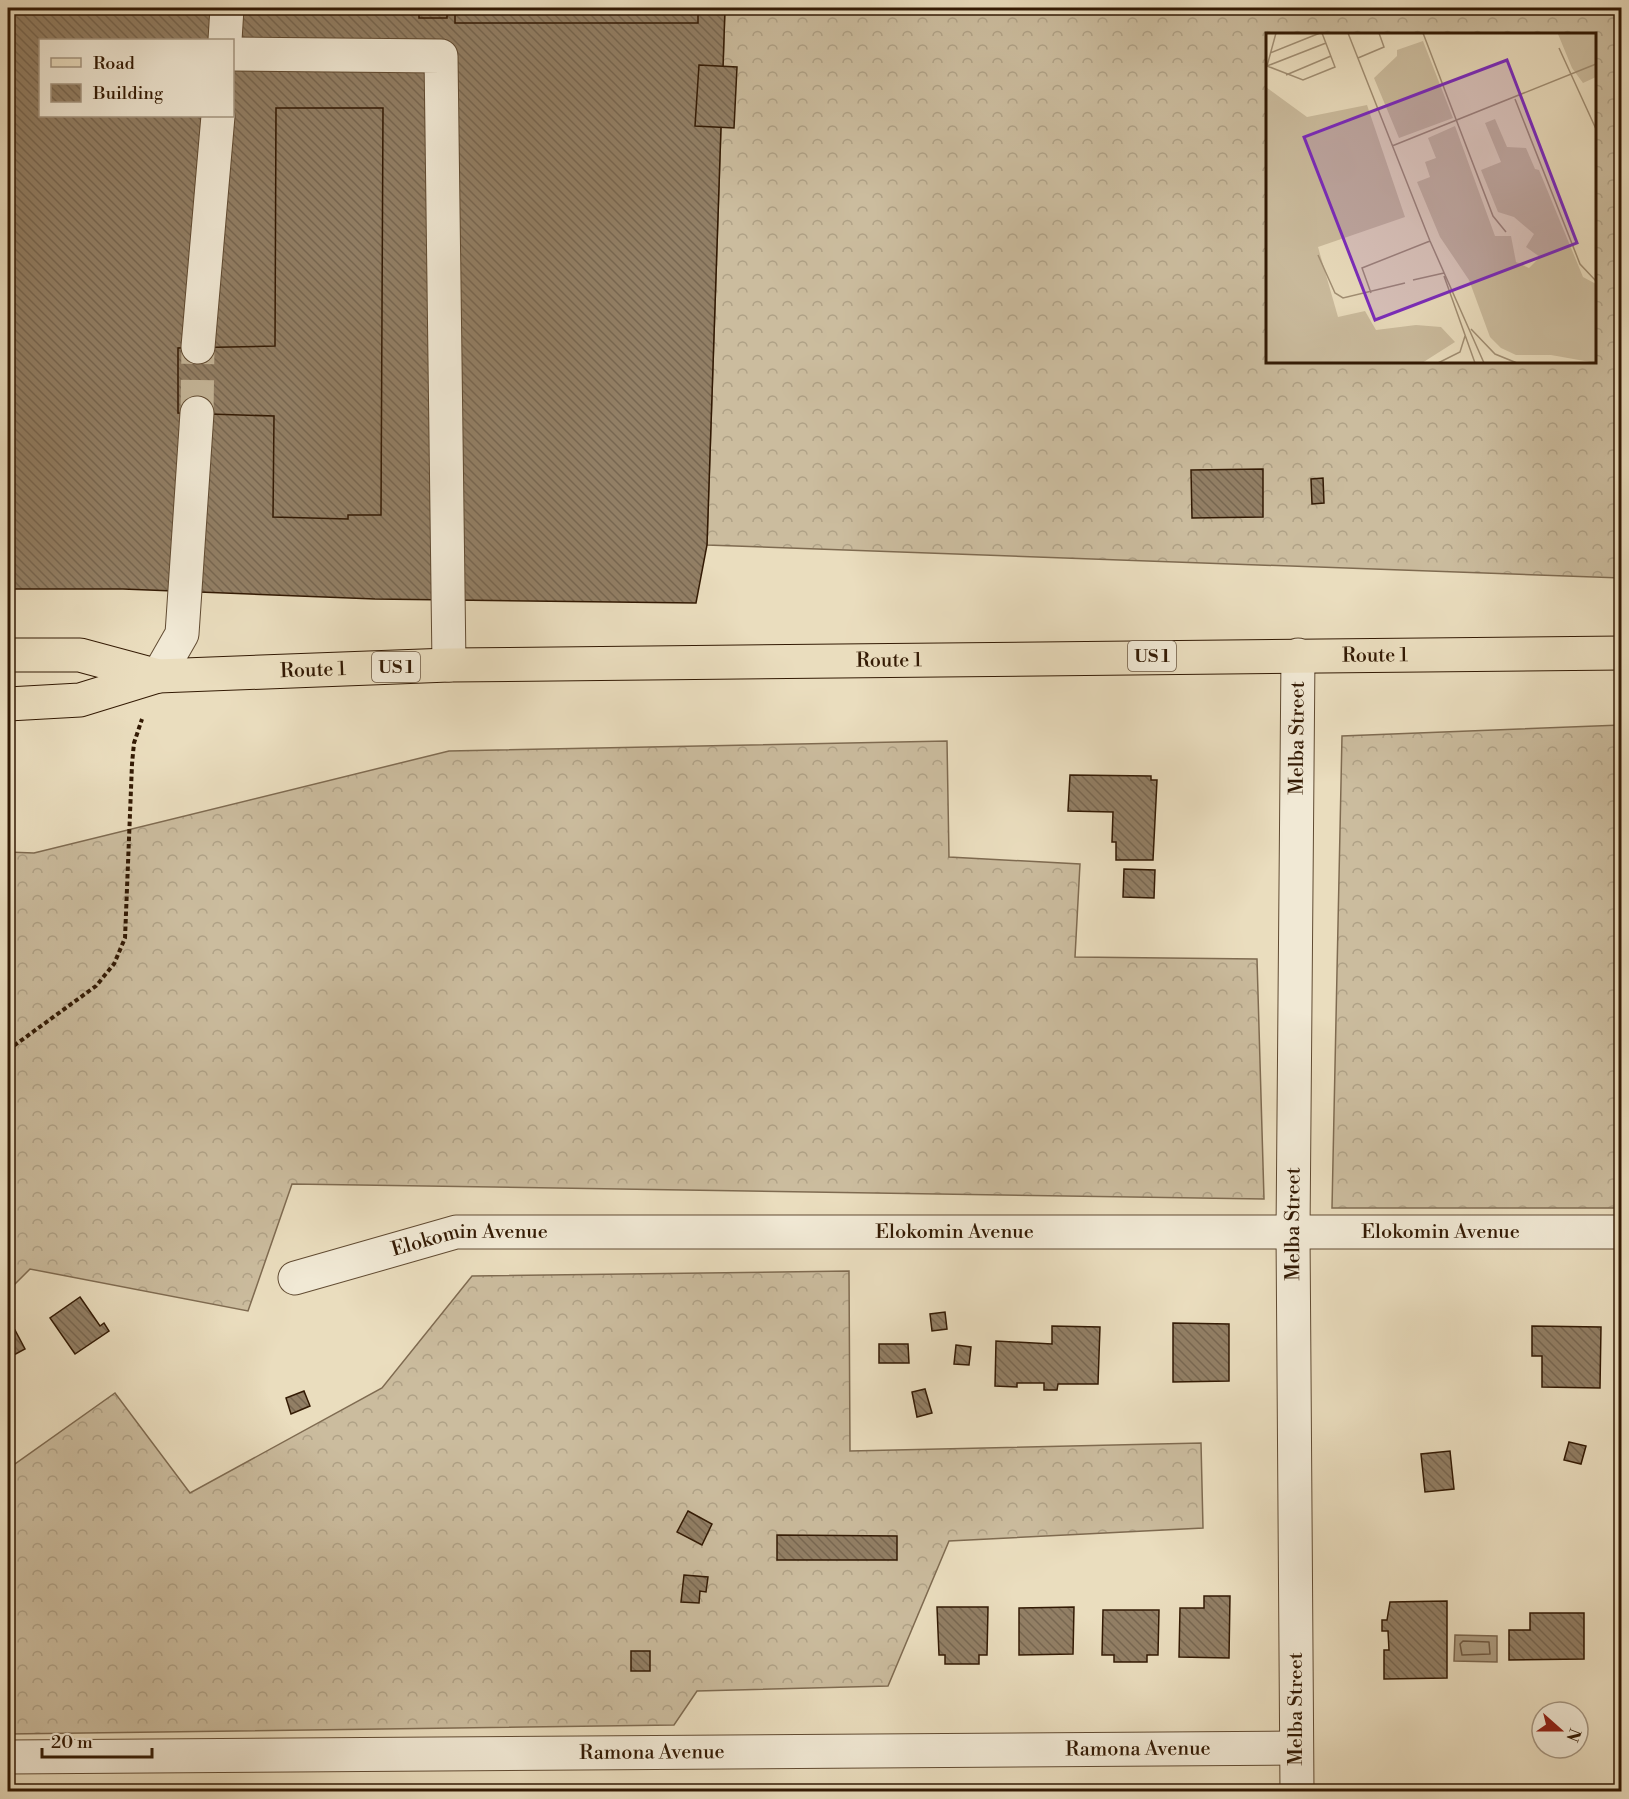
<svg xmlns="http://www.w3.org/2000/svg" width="1629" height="1799" font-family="'Libre Bodoni',serif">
<defs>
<pattern id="forest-crowns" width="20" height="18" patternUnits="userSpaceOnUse" patternTransform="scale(1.5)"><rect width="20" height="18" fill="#cbbc9e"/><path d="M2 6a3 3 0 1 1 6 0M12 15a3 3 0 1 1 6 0" fill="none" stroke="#afa186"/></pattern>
<pattern id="building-back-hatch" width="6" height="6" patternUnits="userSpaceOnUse" patternTransform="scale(1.5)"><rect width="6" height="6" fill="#927f65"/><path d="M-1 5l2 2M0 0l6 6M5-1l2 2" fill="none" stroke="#786751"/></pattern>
</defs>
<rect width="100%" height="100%" fill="#eaddbe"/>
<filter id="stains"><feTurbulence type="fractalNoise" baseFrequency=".00333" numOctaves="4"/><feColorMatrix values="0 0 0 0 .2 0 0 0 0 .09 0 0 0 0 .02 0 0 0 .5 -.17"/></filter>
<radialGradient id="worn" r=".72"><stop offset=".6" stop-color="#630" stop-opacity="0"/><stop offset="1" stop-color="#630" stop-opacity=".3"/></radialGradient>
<!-- forest -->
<g fill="url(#forest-crowns)" stroke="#7f6b51" stroke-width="1.5" fill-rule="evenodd">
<path d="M725 8H1621V578L707 545ZM1268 34H1594V362H1268Z"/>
<polygon points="1621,725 1621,1208 1332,1208 1342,736"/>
<polygon points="947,741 949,857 1080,864 1075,957 1257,959 1264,1199 292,1184 248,1311 30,1269 8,1291 8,852 34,853 449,751"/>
<polygon points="849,1271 850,1451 1201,1443 1203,1528 949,1541 888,1686 697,1691 674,1725 8,1734 8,1469 115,1393 190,1493 382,1388 472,1276"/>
</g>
<!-- water -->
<polygon fill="#ac9b7f" stroke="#7c674e" stroke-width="1.5" points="1455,1635 1497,1636 1497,1662 1454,1661"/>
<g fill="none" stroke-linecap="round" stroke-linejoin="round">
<!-- shore -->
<polygon stroke="#705a42" stroke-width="1.5" points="1463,1641 1489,1642 1490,1654 1462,1655 1460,1644"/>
</g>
<!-- building -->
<g fill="url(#building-back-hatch)" stroke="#331a04" stroke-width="1.5" fill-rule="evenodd">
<path d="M8 8H725L707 545 696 603 375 599 123 589H8ZM40 40H232V116H40Z"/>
<rect x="419" y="8" width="28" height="10"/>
<rect x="455" y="8" width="243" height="15"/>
<polygon points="699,65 737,67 734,128 695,126"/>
<polygon points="276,108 383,108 381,515 348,515 348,519 273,517 274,416 178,413 178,348 275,346"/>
<polygon points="1263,469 1263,517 1192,518 1191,470"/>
<polygon points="1323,478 1324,503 1312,504 1311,479"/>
<polygon points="1070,775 1151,776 1151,780 1157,780 1153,860 1116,860 1116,842 1112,842 1113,812 1068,811"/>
<polygon points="1124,869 1155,870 1154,898 1123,897"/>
<polygon points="80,1297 100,1326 104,1323 109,1331 75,1354 50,1318"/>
<polygon points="945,1312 947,1329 932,1331 930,1314"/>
<polygon points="1173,1323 1229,1324 1229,1381 1173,1382"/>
<polygon points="1052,1326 1100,1327 1098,1384 1058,1384 1057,1390 1044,1390 1044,1383 1017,1383 1017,1387 995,1386 996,1341 1052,1344"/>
<polygon points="1532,1326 1601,1327 1600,1388 1542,1387 1542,1356 1532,1356"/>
<polygon points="15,1330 25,1349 10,1357 8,1334"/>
<polygon points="879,1344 908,1344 909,1363 879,1363"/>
<polygon points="956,1345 971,1347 969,1365 954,1364"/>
<polygon points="925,1389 932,1413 917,1417 912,1392"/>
<polygon points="304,1391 310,1406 291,1414 286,1398"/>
<polygon points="1569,1442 1586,1446 1581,1464 1564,1460"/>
<polygon points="1450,1451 1454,1489 1425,1492 1421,1454"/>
<polygon points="688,1511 712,1524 702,1545 677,1532"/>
<polygon points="777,1535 897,1536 897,1560 777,1560"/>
<polygon points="684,1575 708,1577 706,1592 700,1591 699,1603 681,1602"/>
<polygon points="1204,1596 1230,1596 1229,1658 1179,1657 1180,1608 1204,1608"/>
<polygon points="1447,1601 1447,1678 1384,1679 1384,1650 1389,1650 1388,1631 1382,1631 1382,1620 1387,1620 1390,1602"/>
<polygon points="937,1607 988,1607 987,1655 979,1655 979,1664 945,1664 945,1655 939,1655"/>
<polygon points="1074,1607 1073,1654 1019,1655 1019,1608"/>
<polygon points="1103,1610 1159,1610 1158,1655 1147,1655 1147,1662 1114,1662 1114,1655 1102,1655"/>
<polygon points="1530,1613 1584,1613 1584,1659 1509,1660 1509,1630 1530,1630"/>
<rect x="631" y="1651" width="19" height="20"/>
</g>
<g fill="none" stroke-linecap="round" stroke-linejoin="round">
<!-- minor-tunnel -->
<polyline stroke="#c5b699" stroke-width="33" stroke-dasharray="33 16" stroke-linecap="butt" points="197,413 198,347"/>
<defs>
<g id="minor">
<polyline points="225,40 227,8"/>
<polyline points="232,54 441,56 449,665"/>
<polyline points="198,347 218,116"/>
<polyline points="158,676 182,634 197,413"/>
<path id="s1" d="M295 1278 456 1232H1622"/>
<path id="s2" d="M8 1757 1296 1748"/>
<path id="s3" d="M1297 1792 1293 1232 1298 655"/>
</g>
<g id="major">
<polyline points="8,655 80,655 158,676"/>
<path id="s4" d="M8 704 80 700 158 676 449 665 1622 653"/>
</g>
</defs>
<!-- minor casing -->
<use href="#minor" stroke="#614b32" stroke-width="35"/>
<!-- major casing -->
<use href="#major" stroke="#331a04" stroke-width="35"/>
<!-- path -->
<polyline stroke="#331a04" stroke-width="4" stroke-dasharray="4.5 3" stroke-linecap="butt" points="8,1050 96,986 114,964 125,938 132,764 134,743 142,719"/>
<!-- minor -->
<use href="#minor" stroke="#f1e9d5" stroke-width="33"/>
<!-- major -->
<use href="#major" stroke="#eaddbe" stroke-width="33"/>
</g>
<g text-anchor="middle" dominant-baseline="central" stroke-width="6" stroke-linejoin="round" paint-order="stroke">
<!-- shield labels -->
<g fill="#f1e9d5" stroke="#6c5843" stroke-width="1.5">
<rect x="1128" y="641" width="48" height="30" rx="4.5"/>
<rect x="372" y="652" width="48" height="30" rx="4.5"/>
</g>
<g font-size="18" font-weight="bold" fill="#331a04">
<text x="1152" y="656">US 1</text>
<text x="396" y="667">US 1</text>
</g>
<!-- street labels -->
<g font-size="20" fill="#331a04" stroke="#f1e9d5">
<text stroke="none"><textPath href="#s4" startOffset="1371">Route 1</textPath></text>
<text stroke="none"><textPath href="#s4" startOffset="885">Route 1</textPath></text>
<text stroke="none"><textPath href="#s4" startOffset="309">Route 1</textPath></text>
<text stroke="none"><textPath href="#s3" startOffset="1054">Melba Street</textPath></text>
<text stroke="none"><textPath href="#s3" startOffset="568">Melba Street</textPath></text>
<text stroke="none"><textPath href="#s1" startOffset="666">Elokomin Avenue</textPath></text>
<text stroke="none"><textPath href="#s1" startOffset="1152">Elokomin Avenue</textPath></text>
<text stroke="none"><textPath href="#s1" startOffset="180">Elokomin Avenue</textPath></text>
<text transform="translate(1296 1709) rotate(-90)">Melba Street</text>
<text stroke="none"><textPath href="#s2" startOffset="1130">Ramona Avenue</textPath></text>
<text stroke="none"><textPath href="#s2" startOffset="644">Ramona Avenue</textPath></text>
</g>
</g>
<!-- overview -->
<g transform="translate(1266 33)">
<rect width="330" height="330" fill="#eaddbe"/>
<path d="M330 0V44L317 50 306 35 292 1ZM157 8 187 85 133 105 108 45 131 23V17ZM0 54 41 84 101 72 139 184 52 214 72 284 99 278 110 297 150 292 175 294 189 309 156 330H0ZM229 86 241 114 260 115 269 136 273 137 317 244 330 251V330L285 322H250L235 315 224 304 203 247 174 204 151 149 164 144 159 129 170 125 162 105 189 93 229 203H245L250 229 263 235 274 224 260 214 268 201 248 184 232 179 215 137 235 129 219 90Z" fill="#cbbc9e"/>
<path fill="none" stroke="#a18f74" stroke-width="1.5" d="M10 0 1 33 37 47 69 34 56 0M82 0 164 208 218 330M157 0 227 183 240 199M293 15 330 96M4 20 54 0M92 25 118 14 113 0M1 33 60 10M20 42 65 23M249 66 314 231 330 248M126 113 330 31M52 222 69 260 77 265 139 250M178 243 209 330M147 247 178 240M105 260 96 235 164 208M205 296 229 321 251 330M172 330 194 319 199 303"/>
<path fill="#7b2cbf" fill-opacity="0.15" stroke="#7b2cbf" stroke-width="3" d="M241 27 311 210 109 287 38 104Z"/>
<rect width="330" height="330" fill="none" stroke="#331a04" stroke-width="3"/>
</g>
<!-- margin -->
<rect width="1629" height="1799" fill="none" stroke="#eaddbe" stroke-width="30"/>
<rect x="9" y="9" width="1611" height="1781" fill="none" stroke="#331a04" stroke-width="3"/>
<rect x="15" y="15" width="1599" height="1769" fill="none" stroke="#331a04" stroke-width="1.5"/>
<!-- legend -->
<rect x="39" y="39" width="195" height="78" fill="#f1e9d5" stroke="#a59681" stroke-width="1.5"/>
<rect x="51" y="58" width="30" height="9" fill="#eaddbe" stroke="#a59681" stroke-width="1.5"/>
<text x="93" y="69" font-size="18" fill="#331a04">Road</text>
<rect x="51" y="84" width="30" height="18" fill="url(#building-back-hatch)" stroke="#a59681" stroke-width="1.5"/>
<text x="93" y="99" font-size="18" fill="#331a04">Building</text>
<!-- north arrow -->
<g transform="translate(1560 1730) rotate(111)"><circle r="28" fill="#f1e9d5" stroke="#a59681" stroke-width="1.5"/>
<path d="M0-4.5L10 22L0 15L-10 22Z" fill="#8f2418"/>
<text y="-9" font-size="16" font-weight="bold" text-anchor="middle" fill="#331a04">N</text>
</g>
<!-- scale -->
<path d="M42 1748v9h110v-9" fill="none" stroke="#331a04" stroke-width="3"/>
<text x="51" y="1748" font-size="18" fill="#331a04" stroke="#f1e9d5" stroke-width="4.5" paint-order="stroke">20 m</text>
<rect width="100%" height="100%" filter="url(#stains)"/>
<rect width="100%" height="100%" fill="url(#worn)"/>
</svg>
